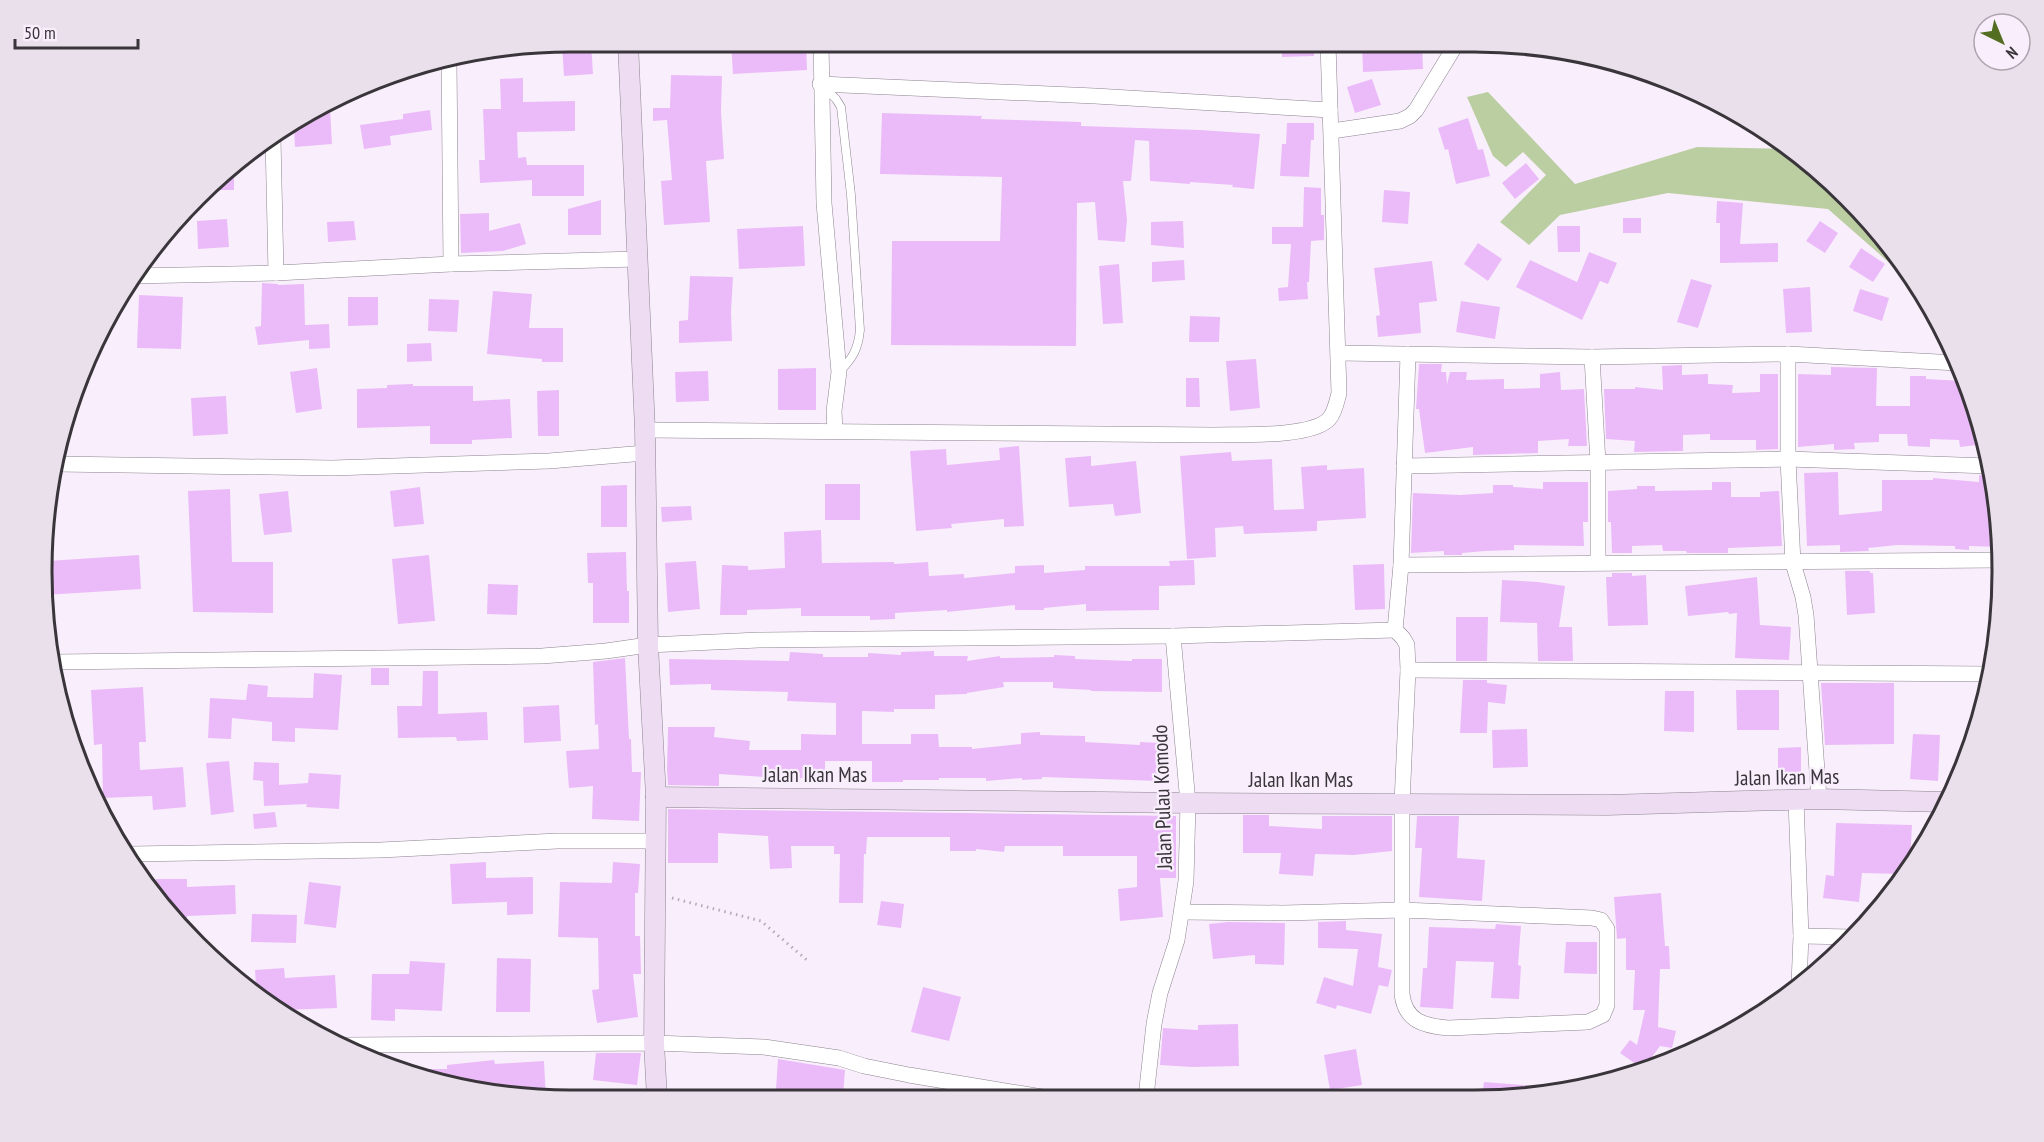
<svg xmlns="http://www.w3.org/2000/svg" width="2044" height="1142" font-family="'PT Sans Narrow',sans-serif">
<rect width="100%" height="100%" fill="#f9effc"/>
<!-- green -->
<polygon fill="#bbcea2" points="1488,92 1575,184 1697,147 1788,149 1822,174 1893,249 1913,281 1909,280 1828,209 1668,193 1560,215 1529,245 1500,222 1546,175 1523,152 1506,167 1493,156 1467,97"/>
<!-- building -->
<g fill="#ebbbf9">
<polygon points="731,42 806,42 807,70 733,74"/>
<polygon points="591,43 593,74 564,76 562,44"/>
<polygon points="1282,43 1314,43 1314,56 1282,57"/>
<polygon points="1362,43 1422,43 1423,69 1363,72"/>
<polygon points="671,75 722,76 721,112 724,159 706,161 710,222 664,225 661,181 672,180 667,120 653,121 653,108 670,108"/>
<polygon points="523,78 523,102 575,101 575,131 517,132 518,158 526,157 527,165 584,165 584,196 532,196 532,180 480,183 479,160 485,160 483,109 501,109 500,79"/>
<polygon points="1372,79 1381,105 1355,113 1347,87"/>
<polygon points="330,108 332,144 295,147 294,127"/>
<polygon points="430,110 432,130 390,136 391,145 364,149 360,125 403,119 403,114"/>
<polygon points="882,113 982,116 981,119 1081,122 1081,126 1200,130 1260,134 1254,189 1232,187 1233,185 1190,182 1190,184 1150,181 1149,141 1135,140 1131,181 1123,181 1127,220 1125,242 1098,240 1095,202 1077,203 1076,346 891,345 892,241 1000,241 1002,177 880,174"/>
<polygon points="1468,118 1478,150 1483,149 1490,176 1456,184 1448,149 1445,150 1438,128"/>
<polygon points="1287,123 1314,123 1314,140 1311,140 1309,177 1280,176 1282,144 1286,144"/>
<polygon points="1526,163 1539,179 1515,199 1502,183"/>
<polygon points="234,168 234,190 212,190"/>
<polygon points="1304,187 1321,188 1321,215 1324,215 1324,240 1311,241 1309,282 1307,282 1308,299 1279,301 1278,288 1288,287 1291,244 1272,244 1272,227 1303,227"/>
<polygon points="1384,190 1410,192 1408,224 1382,222"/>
<polygon points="601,200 601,235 568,235 568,209"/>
<polygon points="1717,201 1743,203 1740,244 1778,243 1778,262 1720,263 1720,223 1716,223"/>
<polygon points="489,213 489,231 520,223 526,244 503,251 461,253 460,214"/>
<rect x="1623" y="218" width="18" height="15"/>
<polygon points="227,219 229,247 198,249 197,221"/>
<polygon points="354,221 356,240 328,242 327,222"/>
<polygon points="1183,221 1184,248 1151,245 1151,222"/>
<polygon points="1820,221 1838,233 1825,253 1806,241"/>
<polygon points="803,226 805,266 739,269 737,229"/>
<polygon points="1557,226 1580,226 1580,252 1558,252"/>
<polygon points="1478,243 1502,259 1488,281 1464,264"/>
<polygon points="1861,248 1885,264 1873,282 1849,267"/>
<polygon points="1589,252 1617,263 1608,284 1600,281 1582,320 1516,287 1530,260 1577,282"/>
<polygon points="1184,260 1185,280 1152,282 1152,262"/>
<polygon points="1432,261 1437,301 1419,303 1421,333 1378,337 1376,316 1380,315 1374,268"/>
<polygon points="1119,264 1123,323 1103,324 1099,266"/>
<polygon points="690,276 733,277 731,312 732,341 679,343 679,321 688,320"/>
<polygon points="1691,279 1712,285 1698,328 1677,322"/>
<polygon points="262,283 278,284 278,285 304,284 305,325 329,324 330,348 309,349 309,340 258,345 255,327 261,326"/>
<polygon points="1810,287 1812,332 1786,333 1783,289"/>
<polygon points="1860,289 1889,298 1882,321 1853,311"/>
<polygon points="493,291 532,294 529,328 563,328 563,362 542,362 542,359 487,354"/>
<polygon points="139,295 183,297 181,349 137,348"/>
<polygon points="348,297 378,297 378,325 348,326"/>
<polygon points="429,299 459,300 457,332 428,331"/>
<polygon points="1461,301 1500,307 1495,339 1456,332"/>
<polygon points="1190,316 1220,317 1219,342 1189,342"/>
<polygon points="431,343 432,361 407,362 407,344"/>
<polygon points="1256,359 1260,408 1230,411 1226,361"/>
<polygon points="1419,364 1442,364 1441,372 1446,372 1447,384 1450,372 1467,372 1466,380 1504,379 1504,389 1540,388 1540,374 1560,372 1561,390 1584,389 1587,446 1568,446 1569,439 1538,441 1538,453 1473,455 1473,447 1425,453 1419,409 1416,409"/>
<polygon points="1682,365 1682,375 1708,374 1708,384 1733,385 1732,393 1760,392 1760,374 1778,374 1778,449 1756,450 1756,440 1710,440 1710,434 1683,435 1683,451 1634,452 1635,441 1606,439 1604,389 1635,389 1635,387 1663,390 1662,366"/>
<polygon points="1831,367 1877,368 1876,406 1910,406 1910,376 1926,376 1926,379 1964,381 1984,434 1986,444 1960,447 1959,440 1930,439 1930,447 1908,446 1907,434 1879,434 1879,442 1854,443 1855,449 1834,450 1834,444 1798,447 1798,374 1831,375"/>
<polygon points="317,368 322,409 296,413 290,372"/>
<polygon points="816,368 816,410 778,410 778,369"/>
<polygon points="708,371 709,401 676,402 675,372"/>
<polygon points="1186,378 1199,378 1200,407 1186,407"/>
<polygon points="413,384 413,386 473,386 473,401 510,399 512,438 472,440 472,444 430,444 430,426 357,428 357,389 387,388 387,385"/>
<polygon points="559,390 559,436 538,436 537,391"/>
<polygon points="226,396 228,434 193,436 191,398"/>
<polygon points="1019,446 1024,526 1004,527 1004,519 951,524 952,528 916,531 910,451 946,449 947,465 1000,460 999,448"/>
<polygon points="1231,452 1232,461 1272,459 1274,510 1304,509 1301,467 1327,465 1327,470 1364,468 1366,518 1317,521 1317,531 1244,534 1243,526 1215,528 1216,557 1187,559 1180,456"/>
<polygon points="1091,456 1091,466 1136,461 1141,513 1115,516 1113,504 1069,507 1065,458"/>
<polygon points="1838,472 1839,515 1882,511 1882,480 1933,480 1933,478 1979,482 1979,475 1991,476 2001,537 2001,547 1969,546 1969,550 1955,549 1955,546 1897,545 1868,548 1869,551 1840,552 1840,545 1807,546 1804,473"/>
<polygon points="1543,482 1588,482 1588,522 1583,522 1584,546 1514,545 1514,550 1485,551 1462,553 1462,555 1444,555 1444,551 1411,553 1413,493 1460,495 1493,493 1493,485 1513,485 1513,487 1543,489"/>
<polygon points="1712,482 1731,482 1731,497 1760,497 1760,492 1779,491 1782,546 1728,548 1728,553 1687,553 1686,551 1663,551 1662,545 1632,546 1632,553 1612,553 1611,522 1608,522 1608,491 1637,489 1637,486 1655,486 1655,491 1712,490"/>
<rect x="825" y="484" width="35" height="36"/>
<polygon points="627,485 627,527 601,527 601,486"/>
<polygon points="420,487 424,524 394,527 390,491"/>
<polygon points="230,489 232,562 273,562 273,613 193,612 188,491"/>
<polygon points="288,491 292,532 264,535 259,494"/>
<polygon points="691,506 692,520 662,522 661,507"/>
<polygon points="821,530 822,563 894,562 894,564 928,562 929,576 964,574 964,578 1015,573 1015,566 1044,565 1044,573 1085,570 1085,566 1170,566 1169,561 1194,560 1195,585 1159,586 1159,610 1086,611 1086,604 1044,608 1044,610 1015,610 1015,605 947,612 947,610 895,613 895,619 870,620 870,616 801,616 801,608 747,610 747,615 720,615 722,565 748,566 748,570 785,568 784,532"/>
<polygon points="626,552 627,591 629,591 629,623 593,623 593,583 588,583 587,553"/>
<polygon points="139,555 141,589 44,595 48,561"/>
<polygon points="429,555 435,621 398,624 392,559"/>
<polygon points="696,561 700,609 668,612 665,563"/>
<polygon points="1384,564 1385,609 1355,610 1353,565"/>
<polygon points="1845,571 1870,571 1870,573 1873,573 1875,613 1847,615"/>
<polygon points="1612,573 1632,573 1632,576 1646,575 1648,625 1608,626 1606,577 1612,577"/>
<polygon points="1757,577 1760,625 1791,627 1789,660 1735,658 1737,613 1729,614 1728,612 1688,616 1685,586"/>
<polygon points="1502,580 1538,582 1565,586 1559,627 1572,627 1573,661 1538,661 1537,623 1500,622"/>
<polygon points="488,584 518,585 517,615 487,614"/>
<polygon points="1456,617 1488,617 1487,661 1456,661"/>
<polygon points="934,651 934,656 968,656 967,661 1000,656 1000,658 1054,657 1054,655 1075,656 1075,659 1132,661 1132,659 1162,659 1162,692 1091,691 1091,690 1053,688 1053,682 1003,682 1004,687 967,693 967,694 935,695 935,709 894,709 894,712 862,711 862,744 911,744 911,734 938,734 939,747 972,747 972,749 1021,744 1021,733 1040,732 1040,735 1085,736 1085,742 1140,745 1140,742 1161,743 1159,781 1042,777 1042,779 1022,780 1022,778 986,781 986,778 939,778 939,780 903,780 903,782 872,782 872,761 825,761 825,779 765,777 719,774 719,786 668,785 667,769 668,727 715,727 714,737 750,741 749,750 801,750 801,734 836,735 836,703 787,701 788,692 711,690 711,684 670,685 669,659 789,661 790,652 823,654 823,657 868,657 868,653 901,655 901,652"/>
<polygon points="625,658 629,739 631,739 632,772 641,772 639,821 592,819 593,786 569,788 566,751 599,749 598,724 595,725 593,662"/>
<rect x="371" y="668" width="18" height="17"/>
<polygon points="423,671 438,671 438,714 487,712 488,740 457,741 456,737 398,738 397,706 422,706"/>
<polygon points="314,673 342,675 338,730 295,728 295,742 272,741 272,722 232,718 231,739 208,738 210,698 246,700 248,684 268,686 267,697 313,698"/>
<polygon points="1463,680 1487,680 1487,683 1507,685 1505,704 1488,702 1487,733 1460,733"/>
<polygon points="1821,683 1894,683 1894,744 1825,745"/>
<polygon points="143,687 146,742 139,742 140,770 183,767 186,807 153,810 152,796 103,798 102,744 94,745 91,690"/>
<polygon points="1736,690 1779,690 1779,730 1737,730"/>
<polygon points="1665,691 1694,691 1694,732 1664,731"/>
<polygon points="559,705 561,741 524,743 523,707"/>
<polygon points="1527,729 1528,767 1493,768 1492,730"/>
<polygon points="1913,734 1940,735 1938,781 1910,779"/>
<polygon points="1801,747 1801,773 1778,773 1778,748"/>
<polygon points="229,761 234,812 211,815 206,763"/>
<polygon points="254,762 279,763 279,785 308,783 309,773 341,775 339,809 306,807 307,804 264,806 263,781 253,780"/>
<polygon points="668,809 1176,816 1176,878 1160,878 1163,917 1120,921 1118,889 1137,887 1137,856 1063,856 1063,846 1005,846 1004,852 976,849 976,851 950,851 950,837 867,837 866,854 864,854 863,903 839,903 840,854 834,854 834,846 791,846 792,868 770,869 768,836 718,833 718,863 668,863"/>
<polygon points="275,812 277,827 254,829 253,814"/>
<polygon points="1243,815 1269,815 1269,826 1322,829 1322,816 1392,816 1392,851 1354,855 1315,854 1313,876 1279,874 1281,853 1243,853"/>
<polygon points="1417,816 1459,816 1457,858 1485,860 1482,901 1419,897 1422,848 1415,848"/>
<polygon points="1836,823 1912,825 1910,863 1902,874 1862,873 1859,902 1823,898 1826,875 1834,876"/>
<polygon points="486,862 486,878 533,877 533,914 507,915 507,902 452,904 450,864"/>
<polygon points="613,862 640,864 638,893 635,893 635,936 640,936 641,974 633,974 638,1017 597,1023 592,990 599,989 598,938 558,937 560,882 612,883"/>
<polygon points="156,879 187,879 187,887 235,885 236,914 187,916 187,921 175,921 156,892"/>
<polygon points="309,882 341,886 336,928 304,924"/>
<polygon points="1661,893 1665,946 1669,946 1670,969 1660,969 1658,1027 1676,1031 1672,1048 1660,1046 1643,1069 1620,1053 1630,1040 1637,1045 1645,1010 1633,1010 1635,970 1626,970 1626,938 1617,939 1614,897"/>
<polygon points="881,901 904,904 901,928 877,925"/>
<polygon points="252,914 297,915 296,943 251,942"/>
<polygon points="1346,921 1346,930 1382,934 1378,967 1392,970 1388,987 1379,985 1371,1014 1337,1005 1336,1009 1316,1003 1324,977 1353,986 1358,949 1318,948 1318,922"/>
<polygon points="1228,922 1285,923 1284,965 1255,964 1255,955 1213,959 1209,924"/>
<polygon points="1496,924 1521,926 1518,965 1521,966 1519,999 1491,998 1494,962 1456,961 1453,1009 1420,1007 1423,968 1427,968 1429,927 1495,929"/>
<polygon points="1566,942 1597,942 1597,974 1564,973"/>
<polygon points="497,958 531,959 530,1012 496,1012"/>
<polygon points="410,961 445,963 442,1011 395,1009 395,1021 371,1020 372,974 409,974"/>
<polygon points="284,968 285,978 335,975 337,1008 283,1010 256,988 255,970"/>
<polygon points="923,987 961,997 949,1041 911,1032"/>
<polygon points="1238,1024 1239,1066 1192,1067 1160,1065 1163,1028 1198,1030 1198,1025"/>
<polygon points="1356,1049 1362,1085 1330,1090 1324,1055"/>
<polygon points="596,1053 641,1053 637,1085 593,1080"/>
<polygon points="778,1059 845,1070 843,1095 776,1089"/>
<polygon points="494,1060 495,1064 544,1061 546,1099 537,1099 434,1082 404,1069 447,1069 447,1065"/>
<polygon points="1484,1082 1534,1086 1533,1096 1482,1096"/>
</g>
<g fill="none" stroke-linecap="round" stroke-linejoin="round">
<defs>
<path id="lane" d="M822 86 836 99 841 107 851 195 860 330C858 349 853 358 840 371"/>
<g id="street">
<polyline points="821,42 824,203 839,372 834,411 835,431"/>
<polyline points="449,62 451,264"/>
<polyline points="820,84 1095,96 1330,110"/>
<polyline points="1332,131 1400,121 1410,116 1416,110 1457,43"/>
<polyline points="273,138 276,273"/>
<polyline points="132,276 276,273 451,264 637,259"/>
<polyline points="1339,353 1592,357 1788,354 1957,363"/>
<polyline points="1788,354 1788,459 1793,563 1803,597 1806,615 1819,799"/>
<polyline points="1592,357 1598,463 1598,562"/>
<path d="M645 430 1212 435C1239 434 1311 438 1329 419 1335 412 1337 401 1339 393L1328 43"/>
<polyline points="57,464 332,468 549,461 645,453"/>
<polyline points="1404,466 1788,459 1989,466"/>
<polyline points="1401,565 2000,560"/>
<polyline points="56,662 542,656 606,651 648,645 759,640 1173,636 1395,630"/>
<polyline points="1408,670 1990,674"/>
<polyline points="1796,800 1801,936 1799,984"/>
<polyline points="132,854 381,850 557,841 655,841"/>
<path d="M1182 912 1283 913 1403 910 1592 918 1601 920 1607 929V1005L1603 1015 1588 1022 1448 1028C1424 1026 1405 1021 1402 994V803L1408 670 1407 645 1403 638 1395 630 1401 565 1408 354"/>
<polyline points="1801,936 1853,937"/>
<polyline points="345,1045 654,1043 764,1047 839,1058 864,1066 909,1075 1042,1097"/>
<polyline points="1146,1097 1154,1024 1160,993 1177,940 1186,881 1188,803 1173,636"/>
</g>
<g id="secondary">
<polyline points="628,42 645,430 648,645 656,797 654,1043 657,1098"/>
<polyline points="656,797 1188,803 1607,805 1819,799 1946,802"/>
</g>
</defs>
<!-- lane casing -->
<use href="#lane" stroke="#8c838f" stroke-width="9"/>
<!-- street casing -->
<use href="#street" stroke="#8c838f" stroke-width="16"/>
<!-- secondary casing -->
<use href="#secondary" stroke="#8c838f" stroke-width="21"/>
<!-- path -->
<polyline stroke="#b2aab4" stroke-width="3" stroke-dasharray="1.5 4.5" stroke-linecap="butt" points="672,898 761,921 808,961"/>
<!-- lane -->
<use href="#lane" stroke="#fff" stroke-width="8"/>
<!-- street -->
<use href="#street" stroke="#fff" stroke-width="15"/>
<!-- secondary -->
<use href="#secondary" stroke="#eedcf2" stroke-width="20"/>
</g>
<g text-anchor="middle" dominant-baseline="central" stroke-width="4.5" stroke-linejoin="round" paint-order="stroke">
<!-- street labels -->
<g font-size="21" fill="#39353a" stroke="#f9effc">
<text x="815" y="774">Jalan Ikan Mas</text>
<text transform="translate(1787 777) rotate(-1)">Jalan Ikan Mas</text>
<text x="1301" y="779">Jalan Ikan Mas</text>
<text transform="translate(1162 797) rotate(-92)">Jalan Pulau Komodo</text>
</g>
</g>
<!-- crop -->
<path d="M0 0H2044V1142H0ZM570 52H1474A518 518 0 0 1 1992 570V572A518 518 0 0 1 1474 1090H570A518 518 0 0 1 52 572V570A518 518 0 0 1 570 52Z" fill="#eae0ec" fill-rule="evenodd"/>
<path fill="none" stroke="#39353a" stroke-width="3" d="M570 52H1474A518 518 0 0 1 1992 570V572A518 518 0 0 1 1474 1090H570A518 518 0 0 1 52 572V570A518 518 0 0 1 570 52Z"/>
<!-- north arrow -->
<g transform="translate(2002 42) rotate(137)"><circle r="28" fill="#f9effc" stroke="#aca5ae" stroke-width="1.5"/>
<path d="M0-4.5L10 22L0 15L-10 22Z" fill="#546e21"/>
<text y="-9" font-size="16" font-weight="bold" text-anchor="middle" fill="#39353a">N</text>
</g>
<!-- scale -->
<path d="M15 39v9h123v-9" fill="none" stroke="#39353a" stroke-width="3"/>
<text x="24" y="39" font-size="18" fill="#39353a" stroke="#f9effc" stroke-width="4.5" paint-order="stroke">50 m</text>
</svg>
